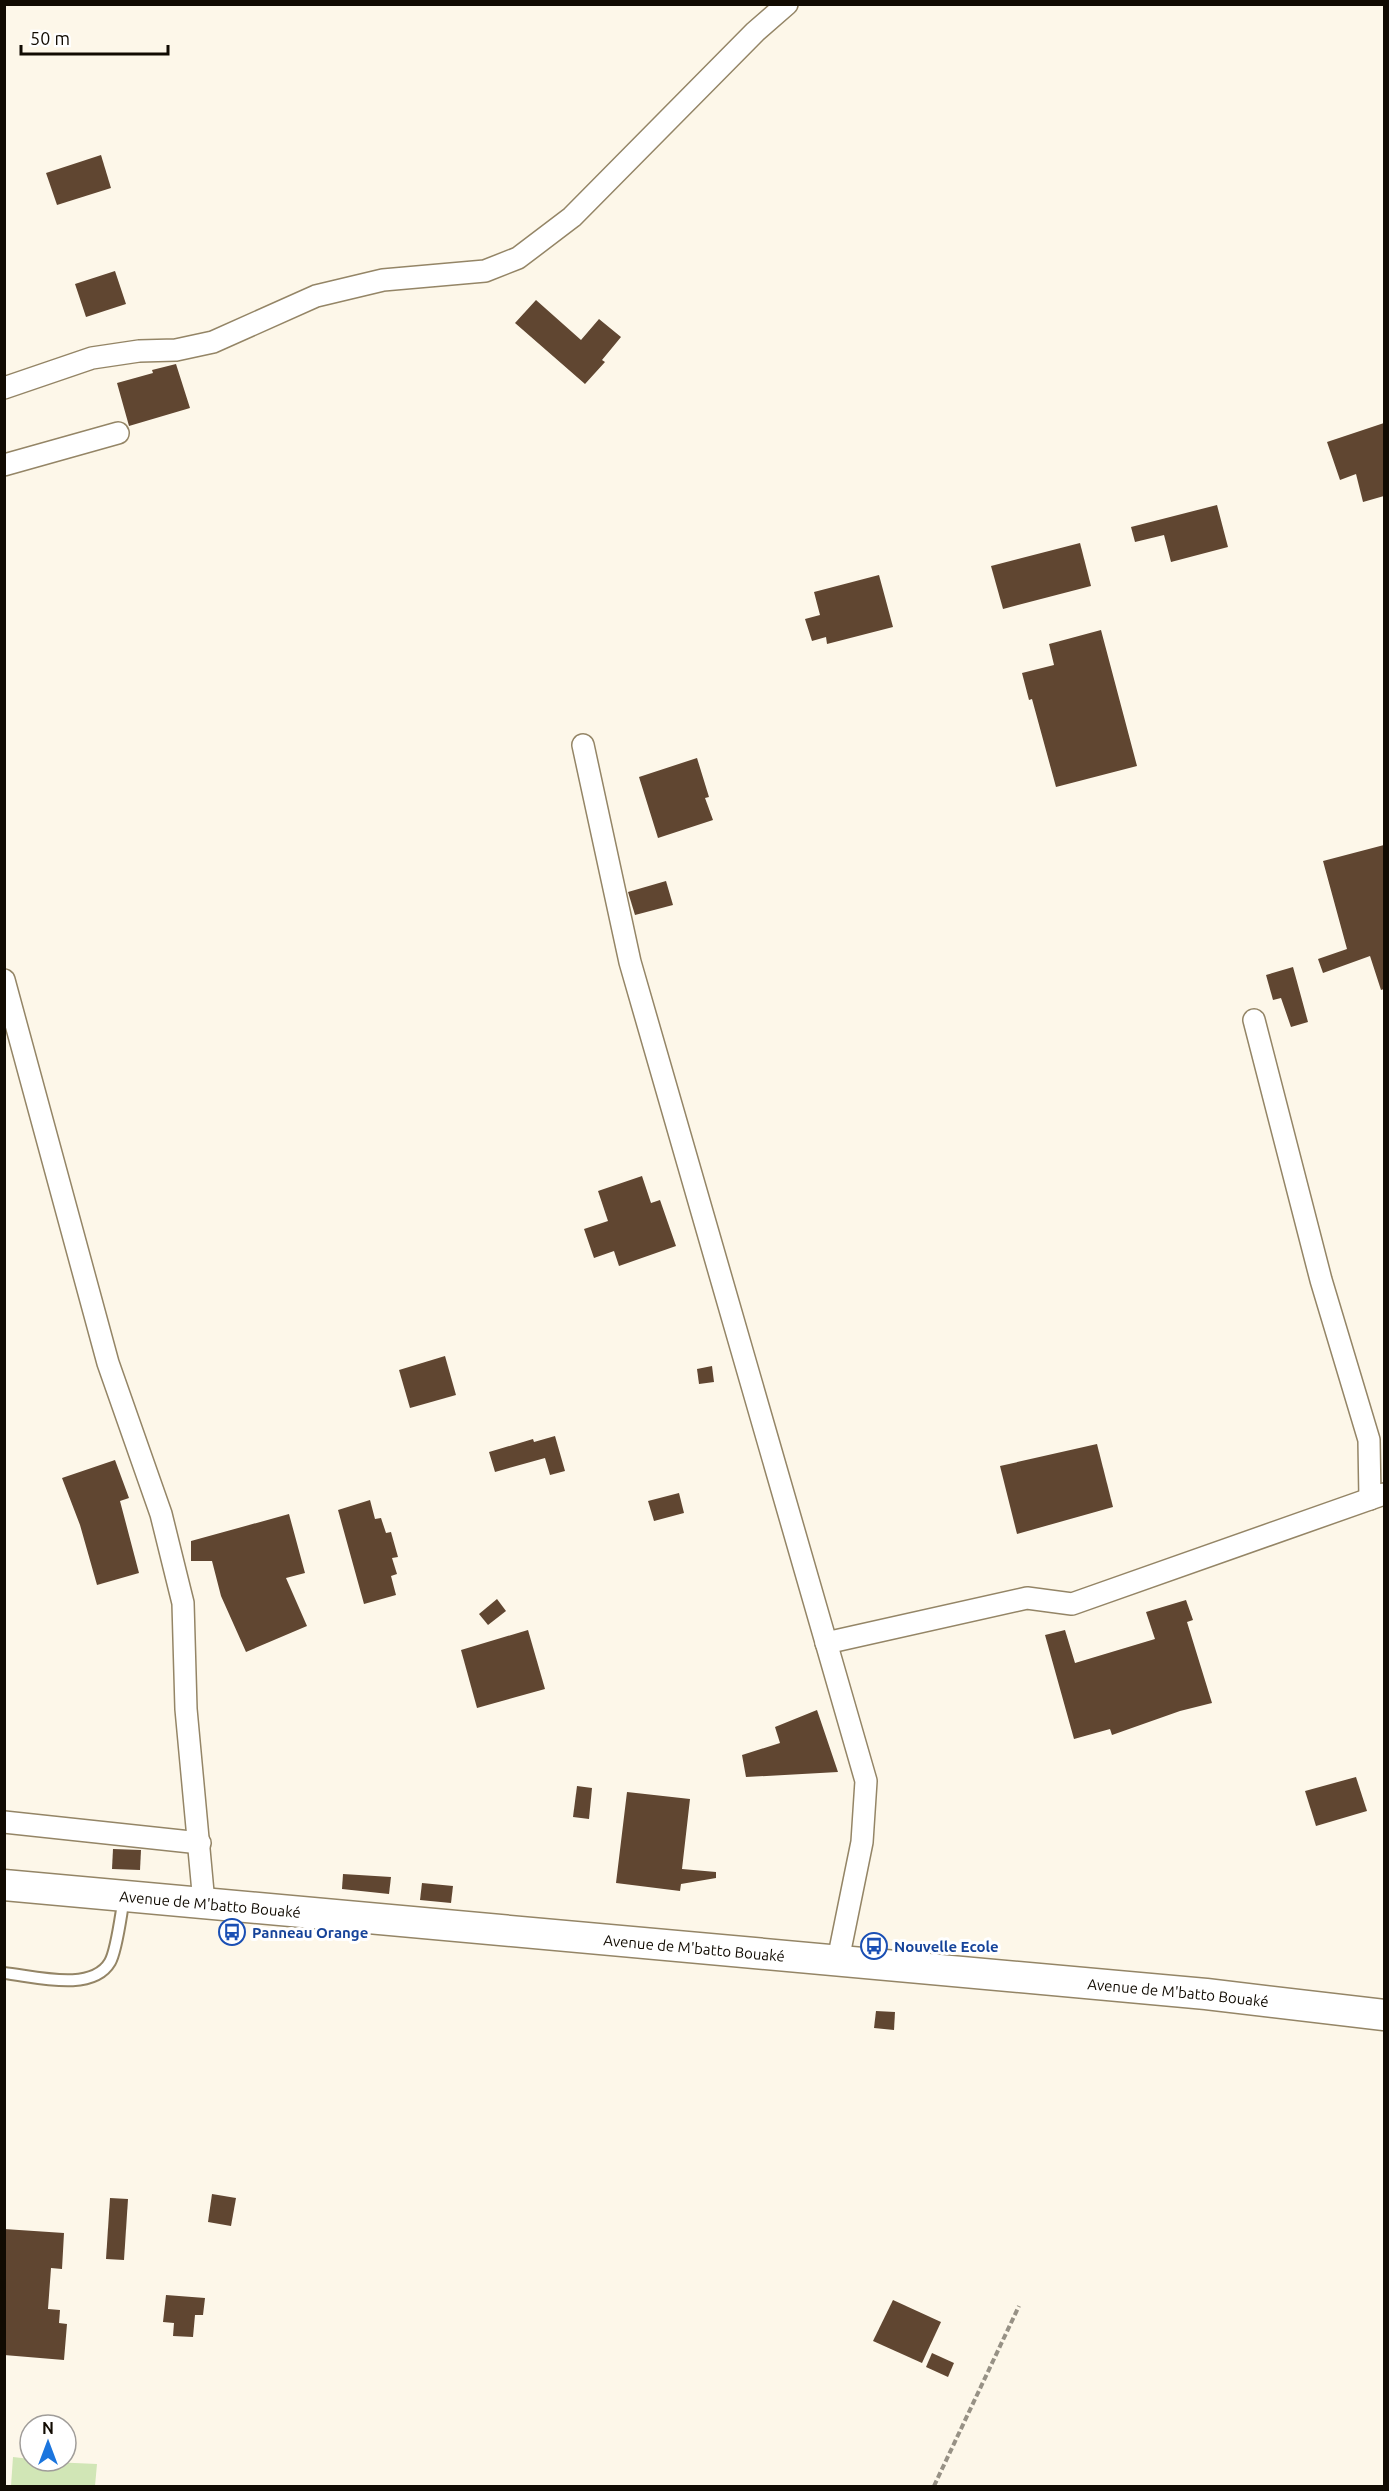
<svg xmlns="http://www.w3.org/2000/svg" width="1389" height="2491" font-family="Ubuntu,sans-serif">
<rect width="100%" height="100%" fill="#fdf7e9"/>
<!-- green -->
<polygon fill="#d1e6b6" points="13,2457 30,2459 30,2461 97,2464 95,2486 11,2486"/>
<!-- building -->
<g fill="#604631">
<polygon points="101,155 111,188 57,205 46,173"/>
<polygon points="115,271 126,304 86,317 75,284"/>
<polygon points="536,300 581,340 599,319 621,337 602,360 605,362 585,384 515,323"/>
<polygon points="176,364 190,408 129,426 117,383 153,373 152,370"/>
<polygon points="1384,423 1384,496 1363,502 1356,474 1340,480 1327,442"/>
<polygon points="1217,505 1228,547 1171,562 1164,535 1135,542 1131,527"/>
<polygon points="1080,543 1091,586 1003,609 991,566"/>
<polygon points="879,575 893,627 827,644 826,637 812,641 805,619 820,615 814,592"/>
<polygon points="1101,630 1137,766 1056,787 1032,699 1029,700 1022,673 1054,665 1049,644"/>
<polygon points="697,758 709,797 705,798 713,820 658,838 639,777"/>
<polygon points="1384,845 1384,989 1381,990 1370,956 1323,973 1318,959 1347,949 1323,861"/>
<polygon points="666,881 673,905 635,915 628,892"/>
<polygon points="1293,967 1308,1022 1291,1027 1281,998 1273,1000 1266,975"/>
<polygon points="642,1176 651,1203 660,1200 676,1246 619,1266 614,1251 594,1258 584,1229 608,1221 598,1191"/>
<polygon points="445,1356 456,1395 410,1408 399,1370"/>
<polygon points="712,1366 714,1382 699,1384 697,1369"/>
<polygon points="555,1436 565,1471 550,1475 545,1458 495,1472 489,1452 533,1439 534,1442"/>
<polygon points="1097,1444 1113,1507 1017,1534 1000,1466"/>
<polygon points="115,1460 129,1498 120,1501 139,1573 97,1585 80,1525 62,1478"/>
<polygon points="679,1493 684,1513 654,1521 648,1501"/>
<polygon points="370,1500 375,1519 381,1518 386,1533 391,1532 398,1557 392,1558 397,1574 391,1576 396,1595 364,1604 338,1510"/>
<polygon points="289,1514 305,1573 286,1578 307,1626 246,1652 221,1596 212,1561 191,1561 191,1541"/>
<polygon points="497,1599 506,1611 488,1625 479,1614"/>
<polygon points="1186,1600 1193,1620 1187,1622 1212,1703 1180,1711 1112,1735 1110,1729 1074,1739 1045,1635 1065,1630 1075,1663 1155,1639 1146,1612"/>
<polygon points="528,1630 545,1689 477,1708 461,1650"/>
<polygon points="817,1710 838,1772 746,1777 742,1755 780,1743 775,1727"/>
<polygon points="1356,1777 1367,1811 1316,1826 1305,1791"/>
<polygon points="577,1786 592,1788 589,1819 573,1817"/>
<polygon points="627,1792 690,1799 682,1869 716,1872 716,1878 681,1884 680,1891 616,1883"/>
<polygon points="113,1849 141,1850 140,1870 112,1869"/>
<polygon points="343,1874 391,1877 389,1894 342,1889"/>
<polygon points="422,1883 453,1886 451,1903 420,1900"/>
<polygon points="876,2011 895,2012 894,2030 874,2028"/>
<polygon points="212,2194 236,2198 231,2226 208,2222"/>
<polygon points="110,2198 128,2199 124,2260 106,2259"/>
<polygon points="4,2229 64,2233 62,2269 51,2268 48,2309 60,2310 59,2323 67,2324 64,2360 4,2355"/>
<polygon points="166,2295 205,2298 203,2315 195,2315 193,2337 173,2336 174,2323 163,2322"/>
<polygon points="893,2300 941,2322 922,2363 873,2341"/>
<polygon points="932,2353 954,2363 948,2377 926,2367"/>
</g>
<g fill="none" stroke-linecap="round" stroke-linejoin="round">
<defs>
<path id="lane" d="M4 1973C34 1976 92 1993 110 1962 117 1950 121 1913 124 1898"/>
<g id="street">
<polyline points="4,388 92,358 139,351 176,350 213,342 316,296 383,280 485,271 518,258 572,217 755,32 787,4"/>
<polyline points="4,465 118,433"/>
<polyline points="583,745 630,962 866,1781 862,1842 838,1960"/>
<polyline points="4,980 108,1363 161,1514 183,1603 186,1709 204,1903"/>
<polyline points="1254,1020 1321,1280 1369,1440 1370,1499"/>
<polyline points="826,1643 1027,1598 1072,1604 1384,1494"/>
<polyline points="4,1822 200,1843"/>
</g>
<g id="secondary">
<path id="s1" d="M4 1885 1206 1994 1384 2015"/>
</g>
</defs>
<!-- lane casing -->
<use href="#lane" stroke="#948566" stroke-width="14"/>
<!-- street casing -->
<use href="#street" stroke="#948566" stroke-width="24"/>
<!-- secondary casing -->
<use href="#secondary" stroke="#948566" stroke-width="33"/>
<!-- path -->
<polyline stroke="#979185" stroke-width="4" stroke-dasharray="6 3" stroke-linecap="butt" points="934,2486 1019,2306"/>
<!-- lane -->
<use href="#lane" stroke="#fff" stroke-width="10"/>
<!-- street -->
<use href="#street" stroke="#fff" stroke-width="21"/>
<!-- secondary -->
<use href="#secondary" stroke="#fff" stroke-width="30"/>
</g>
<!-- icons -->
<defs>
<symbol id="bus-ring" viewBox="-11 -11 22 22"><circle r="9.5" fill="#fff" stroke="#1a4fb4" stroke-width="1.5"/><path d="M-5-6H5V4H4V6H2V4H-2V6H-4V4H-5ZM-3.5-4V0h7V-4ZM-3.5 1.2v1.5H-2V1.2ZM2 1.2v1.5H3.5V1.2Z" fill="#1a4fb4"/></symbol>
</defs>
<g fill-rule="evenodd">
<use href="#bus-ring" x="217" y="1917" width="30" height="30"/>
<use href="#bus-ring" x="859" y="1931" width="30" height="30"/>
</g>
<g text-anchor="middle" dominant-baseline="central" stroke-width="6" stroke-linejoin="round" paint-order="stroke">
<!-- street labels -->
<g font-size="15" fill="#110b02" stroke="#fff">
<text stroke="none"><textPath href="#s1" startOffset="207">Avenue de M'batto Bouaké</textPath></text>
<text stroke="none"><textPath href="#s1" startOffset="693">Avenue de M'batto Bouaké</textPath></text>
<text stroke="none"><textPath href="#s1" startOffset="1179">Avenue de M'batto Bouaké</textPath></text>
</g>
<!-- transit labels -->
<g font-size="15" font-weight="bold" fill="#164399" stroke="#fff" text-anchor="start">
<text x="252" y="1932">Panneau Orange</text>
<text x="894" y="1946">Nouvelle Ecole</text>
</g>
</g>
<!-- border -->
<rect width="1389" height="2491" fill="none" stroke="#110b02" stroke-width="12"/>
<!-- north arrow -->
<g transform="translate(48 2443)"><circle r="28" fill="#ffffff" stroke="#a09d9a" stroke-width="1.5"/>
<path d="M0-4.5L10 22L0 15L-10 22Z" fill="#1b75de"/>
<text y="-9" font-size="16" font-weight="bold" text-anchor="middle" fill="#110b02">N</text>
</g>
<!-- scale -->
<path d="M21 45v9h147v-9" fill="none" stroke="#110b02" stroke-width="3"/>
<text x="30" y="45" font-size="18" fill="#110b02" stroke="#ffffff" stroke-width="4.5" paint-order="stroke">50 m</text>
</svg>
